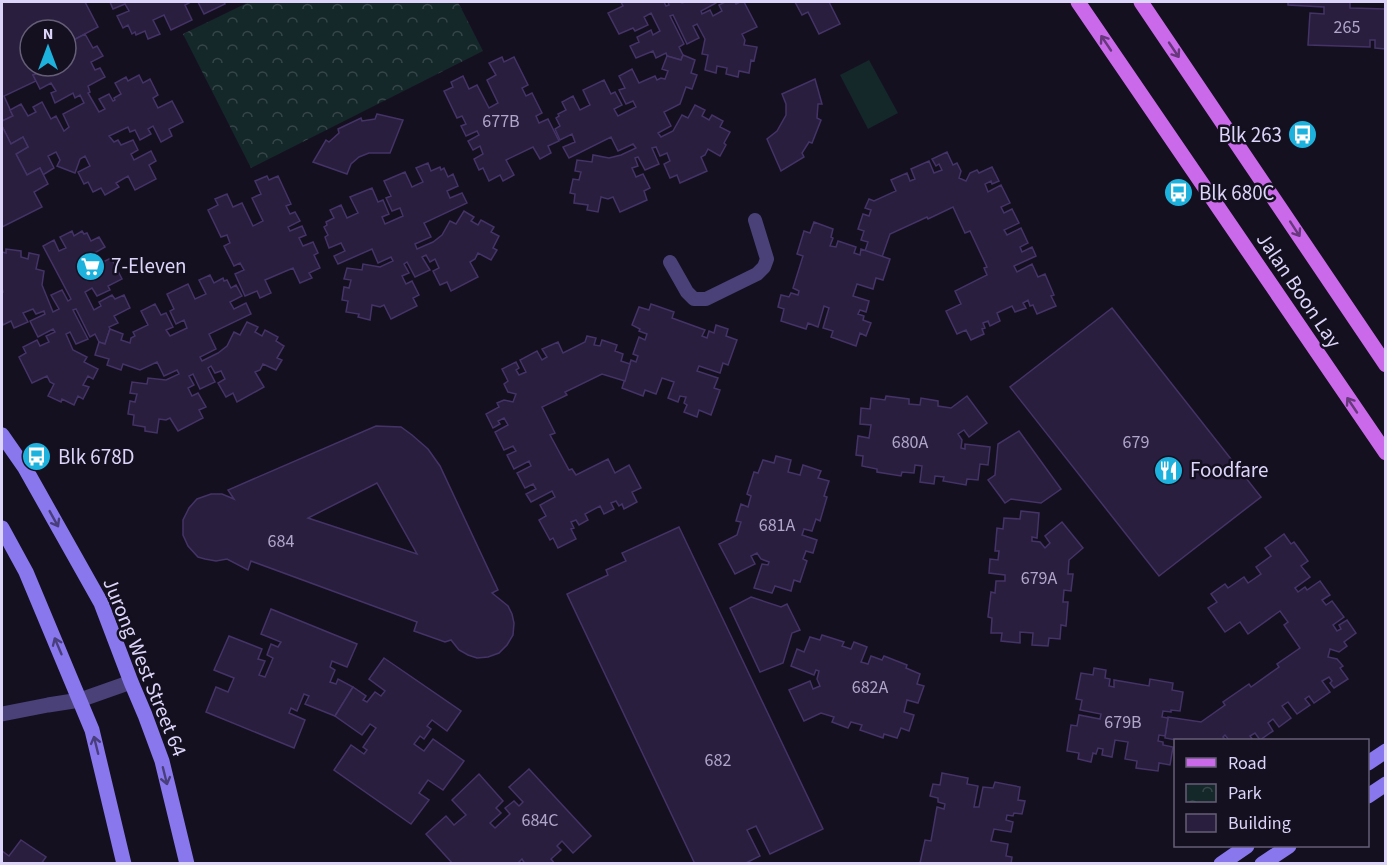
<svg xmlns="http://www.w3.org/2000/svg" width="1387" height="865" font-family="'Source Sans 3',sans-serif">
<defs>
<pattern id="park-crowns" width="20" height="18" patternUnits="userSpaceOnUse" patternTransform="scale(1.5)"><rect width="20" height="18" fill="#142729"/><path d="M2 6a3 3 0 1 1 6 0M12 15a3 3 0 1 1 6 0" fill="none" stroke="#364549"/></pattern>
</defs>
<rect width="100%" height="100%" fill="#151020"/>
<!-- grass -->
<polygon fill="#142729" points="869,60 898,113 868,129 840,75"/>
<!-- park -->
<polygon fill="url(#park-crowns)" points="249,2 458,2 483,51 251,168 183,34"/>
<!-- building -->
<g fill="#291e3e" stroke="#443367" stroke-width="1.5" fill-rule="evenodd">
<polygon points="2,2 85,2 98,27 66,44 66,30 30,30 30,66 34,66 38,73 33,75 36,81 4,96 13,116 2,121"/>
<polygon points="110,2 188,2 189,3 185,5 192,20 171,30 164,15 153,20 160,34 148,39 145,31 136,35 135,32 132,34 128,25 123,28 117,16 129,11 125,4 113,9"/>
<polygon points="198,2 224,2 225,4 204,14"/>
<polygon points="621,2 664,2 666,6 669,5 668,2 681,2 682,3 685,2 716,2 716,3 701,11 702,14 710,10 713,16 722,11 719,5 725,2 735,2 736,4 740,2 744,2 757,27 742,34 745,40 744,45 757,47 754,61 751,60 749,73 739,71 738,77 726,74 727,68 717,66 716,73 705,70 708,55 702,54 705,39 697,24 693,26 699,38 687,44 673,15 670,16 684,44 679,47 683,55 681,60 667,56 666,53 656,58 653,51 636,58 630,46 639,42 637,37 651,30 653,35 660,31 651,13 644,17 648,25 635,31 633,28 619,34 608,13 623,6"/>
<polygon points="795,2 829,2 840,24 819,34 808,12 802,15"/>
<polygon points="1288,2 1350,2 1350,8 1386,9 1386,49 1375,48 1375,40 1370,40 1370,47 1308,45 1310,13 1324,14 1324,7 1288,5"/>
<polygon points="85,34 93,48 97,46 103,56 91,62 95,70 100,68 105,77 88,86 90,92 88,93 99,112 105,109 99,99 109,94 113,101 115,100 114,98 121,94 115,83 126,77 128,81 139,75 143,83 150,79 158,95 153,98 158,108 172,101 183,122 169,129 172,136 161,142 153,126 148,129 151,134 140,140 135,130 130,132 128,127 109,136 114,142 118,140 121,145 133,140 138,150 131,154 134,160 151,151 156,161 149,165 156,179 135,190 128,176 116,183 119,187 105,195 101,188 93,192 88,182 84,184 78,172 90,166 85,156 80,159 75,173 57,166 60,160 56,152 48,156 54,168 43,175 40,168 27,175 16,154 28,147 23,137 11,144 2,126 2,121 13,116 10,110 21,104 28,116 36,112 33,107 42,102 51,119 56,116 64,131 69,127 63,114 84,103 80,95 75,98 73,93 55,103 51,93 56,91 51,83 40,89 33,75 38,73 34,66 66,66 66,59 70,57 66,49 66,44"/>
<polygon points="683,55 695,60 691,73 697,75 692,89 686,87 680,104 664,112 671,126 658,133 661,137 673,131 682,115 688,118 695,105 705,110 702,116 709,120 712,115 723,121 720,127 730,132 724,143 726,145 720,156 708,149 705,155 701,157 707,171 680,183 677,175 670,178 664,164 670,161 667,153 660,156 656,147 652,148 659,164 645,170 638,157 635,158 638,166 632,168 636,177 643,174 650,188 644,191 647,200 620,212 613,197 608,199 601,197 598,212 587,210 588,205 574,203 575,194 570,193 573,179 579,180 581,172 575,171 577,160 592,162 593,155 609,158 621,155 636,148 633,144 618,151 611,137 569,158 563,147 575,142 572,134 560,140 555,129 560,126 556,118 559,116 558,114 566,110 562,102 573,96 580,110 590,105 583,90 604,80 611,94 615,92 622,105 614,109 618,116 636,107 633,101 626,104 619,90 625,88 619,76 632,69 639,83 655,76 657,80 661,78 665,79 668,71 662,69 667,56 681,60"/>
<polygon points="502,57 504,62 514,57 528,85 522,88 526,96 532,93 542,113 536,116 539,123 548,119 559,141 548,146 551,153 540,159 533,147 506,160 514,175 503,181 500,175 489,181 483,168 479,170 474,159 483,154 480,146 473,150 468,141 479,135 477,131 466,136 461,126 466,124 462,116 457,118 444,91 453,87 451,82 463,76 469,89 477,85 489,108 498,103 487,80 496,75 489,63"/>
<polygon points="815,79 822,104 818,104 817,118 821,120 812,143 809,142 802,153 804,157 781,171 767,139 777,131 786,115 786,104 782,94"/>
<polygon points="377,114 403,120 390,153 369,153 359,157 351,164 347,174 313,162 326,140 329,142 339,133 338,129 361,118 362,121 375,119"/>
<polygon points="2,126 11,144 23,137 28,147 16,154 27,175 40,168 48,184 34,192 42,207 2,227"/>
<polygon points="947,152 953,165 957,163 961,171 959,178 966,181 970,173 977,170 979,173 992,167 999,181 992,184 991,181 985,184 988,192 1001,185 1010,203 1001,207 1004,213 1012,209 1019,223 1004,230 1007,235 1021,228 1028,243 1020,247 1022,252 1032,247 1036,256 1014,266 1017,272 1032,264 1038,277 1045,274 1054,295 1051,296 1056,306 1037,314 1033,305 1030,306 1028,300 1023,303 1026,308 1015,312 1012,306 997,313 1000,321 990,326 988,321 983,323 985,328 982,329 984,334 971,340 966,330 957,334 946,311 961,304 955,291 987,275 984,268 987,267 970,231 965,233 953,207 928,219 927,217 890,234 882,257 865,251 868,242 861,240 864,231 858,229 863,214 869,216 871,210 865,208 869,199 874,201 896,191 891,180 907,173 910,181 915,179 911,169 929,161 934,173 942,170 939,164 936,166 932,159"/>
<polygon points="428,163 431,171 440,167 441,170 444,168 448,177 453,174 458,186 447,191 450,198 462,193 467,203 424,223 431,237 415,244 417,249 433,242 442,235 450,221 456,224 464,211 474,217 471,221 478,225 481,220 494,227 491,232 499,236 493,248 497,250 491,260 478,253 475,259 470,262 478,277 451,291 447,282 440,285 433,271 439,268 435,259 430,262 426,255 422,257 430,270 415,277 407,262 404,264 409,273 402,276 406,284 412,281 419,295 413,298 417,306 391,319 384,305 380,307 372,305 370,320 358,317 359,314 346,312 348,301 342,300 344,287 349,288 351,280 344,279 347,268 362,270 363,264 380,267 393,261 391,257 378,263 372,249 338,264 334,256 345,251 341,243 329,248 325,237 328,235 324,227 327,225 326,222 334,218 330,210 341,205 347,218 358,213 350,197 372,188 378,202 383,200 389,214 382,217 385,224 403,216 400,208 392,211 386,198 391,196 384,181 405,172 412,187 423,182 416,168"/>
<polygon points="267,176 269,180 278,176 291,204 286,206 290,214 295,212 300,221 288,227 290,231 302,226 306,235 299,238 303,246 313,242 318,253 314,255 320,268 309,273 312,278 300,283 293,268 265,280 271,293 260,298 257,291 245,296 235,274 244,270 240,263 234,266 224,246 230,243 227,235 221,237 208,210 218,205 215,199 227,194 233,207 242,203 253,226 263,221 252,198 261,194 255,181"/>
<polygon points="814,222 833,229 831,237 833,238 830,246 836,247 838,241 856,247 854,253 860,255 861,249 890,259 883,280 876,278 873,289 857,284 853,296 869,301 866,312 860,310 858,314 864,316 863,320 871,323 866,336 860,333 856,346 831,337 833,331 823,328 829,308 824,306 818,327 808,323 806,329 781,321 784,309 778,307 781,295 789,297 791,293 798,295 799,291 793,288 803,256 797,254 804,231 810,233"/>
<polygon points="72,231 74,236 82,231 84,234 87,233 91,241 99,237 105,247 91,255 97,265 111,258 122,279 108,286 110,290 97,296 92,288 85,292 94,310 101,306 99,302 112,295 115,299 124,295 130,308 114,316 118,323 109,327 110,329 105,344 99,342 95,334 90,337 76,309 73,310 88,339 76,344 70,332 66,334 73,350 87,357 84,362 98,369 93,379 88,376 83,385 89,387 83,399 78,396 74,405 62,399 61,402 48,396 54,384 50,382 47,376 32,383 19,357 26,353 23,347 37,340 40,346 49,342 46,336 55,332 53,329 38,337 30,321 45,314 44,311 36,314 33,309 23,313 28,322 14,328 11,321 3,325 2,321 2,292 3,292 2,288 2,252 6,253 6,249 21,251 21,257 28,259 29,253 39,255 36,269 44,271 42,285 53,312 59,309 51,295 62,290 68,301 71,299 43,246 54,240 59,251 66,248 60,237"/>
<polygon points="210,275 214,283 223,278 224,281 227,280 231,288 236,285 242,296 230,302 234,309 246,303 251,314 209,334 216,349 200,357 202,361 218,353 227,346 234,332 240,335 247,322 258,327 255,332 262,336 265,330 278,337 276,341 284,346 277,358 282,360 276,370 263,364 260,370 255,372 264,387 237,402 233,393 226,397 218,383 225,379 221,371 215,373 211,366 208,368 215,382 200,389 193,374 189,376 194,385 188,388 192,396 198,393 206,407 199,410 203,418 178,431 170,418 166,420 159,419 157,433 145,431 145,427 133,425 134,415 128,414 130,401 135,402 137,394 130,393 132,382 147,384 148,378 166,380 179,374 177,370 164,376 157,362 140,370 123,364 121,370 107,365 109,359 95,355 99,342 105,344 110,329 123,334 121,340 130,343 131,338 135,336 133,332 148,325 141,311 155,304 161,315 166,313 173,327 166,330 170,336 187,328 184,320 176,324 170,311 174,309 167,294 188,284 195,299 206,294 199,280"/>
<polygon points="651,304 674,312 672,318 705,330 702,336 707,338 709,331 714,333 716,325 728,329 726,336 737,340 728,365 723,363 720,373 699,366 697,371 718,378 714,388 720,390 711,415 699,410 697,417 684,412 687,405 684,403 686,397 680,396 678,402 668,398 674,382 662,378 656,394 645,390 643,396 622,388 631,360 636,362 638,356 633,354 639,337 645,340 647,334 639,331 640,329 632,325 639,307 649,310"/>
<polygon points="1112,308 1261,497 1159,576 1010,387"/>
<polygon points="587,336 596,338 594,345 600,346 602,340 617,345 615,351 623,354 621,361 630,364 625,381 602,374 565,392 567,395 542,407 555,433 550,435 569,470 572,469 576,475 608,459 615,473 629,465 641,488 632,492 637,502 624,509 622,504 619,506 616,501 611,503 614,509 604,514 600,506 585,514 588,520 579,525 576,520 571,522 574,528 571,529 576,539 558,548 553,538 550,540 539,520 546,516 540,505 555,497 552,491 531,502 526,494 536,489 533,484 525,488 517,473 531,466 529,461 514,469 507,455 516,451 513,446 504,450 495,432 508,425 504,418 498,421 500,424 493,428 486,414 499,407 497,403 504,400 513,402 516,394 508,392 504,384 508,381 502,369 516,362 519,368 516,370 519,375 526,372 520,360 537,351 542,360 547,357 542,349 558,342 563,353 585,342"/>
<polygon points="886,396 909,399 909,404 920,405 921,398 938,401 938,406 951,408 967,396 987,423 969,437 964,430 958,434 962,440 961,448 965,449 965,444 990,447 988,465 980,464 978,480 967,479 966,485 943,481 944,477 935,476 934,484 920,482 922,466 915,465 914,473 902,472 901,476 877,472 877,469 862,466 863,456 856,455 858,436 869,438 871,425 860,424 861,408 870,409 871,398 885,400"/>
<path d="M376 426 401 427 412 435 428 449 440 466 498 590 492 593 508 606 512 614 514 623 513 635 507 645 499 653 488 657 477 658 468 655 459 650 451 640 445 642 414 631 417 622 251 561 248 570 227 559 216 561 205 559 198 557 188 546 183 535V520L189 508 197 499 211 494H222L234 499 228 490ZM377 483 417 554 308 518Z"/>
<polygon points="1019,431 1061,489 1041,503 1011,499 1005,503 988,480 995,475 998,444"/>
<polygon points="776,456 791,460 788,472 800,475 803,465 821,471 818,478 829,481 824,496 827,497 820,521 816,519 812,531 804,529 802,535 817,540 813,553 806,551 803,559 807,561 800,582 794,580 791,591 775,586 772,593 754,588 762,564 768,565 769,562 761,559 757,553 751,556 755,564 735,574 719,544 737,535 741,522 736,521 741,504 748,507 751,496 747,494 754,472 758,473 763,460 774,463"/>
<polygon points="1021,511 1039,513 1037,538 1032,537 1032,541 1040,542 1045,548 1050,543 1045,536 1062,522 1083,548 1069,560 1068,574 1073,574 1071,591 1064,590 1063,602 1068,602 1066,626 1061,625 1060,639 1049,638 1048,646 1032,645 1033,633 1020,632 1020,643 1001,641 1002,633 991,633 992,618 988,617 991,592 995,593 996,581 1005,581 1005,575 989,573 990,559 998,560 999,551 995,551 997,528 1003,529 1004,518 1020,519"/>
<polygon points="679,527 823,829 770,854 756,826 747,830 760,856 744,864 695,864 567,594 608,575 606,570 626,561 622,553"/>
<polygon points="1284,534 1291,544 1294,542 1308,561 1301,566 1310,577 1295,588 1298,592 1305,587 1307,590 1320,581 1330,595 1322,600 1326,605 1332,601 1344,617 1333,625 1337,631 1341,629 1339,625 1347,620 1356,633 1344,642 1347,646 1339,652 1330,649 1328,657 1337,659 1343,666 1340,668 1348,679 1334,688 1330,683 1332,681 1329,677 1322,681 1330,692 1314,703 1309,696 1305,699 1310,705 1297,714 1288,702 1282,706 1291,718 1279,727 1273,719 1268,723 1273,731 1260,740 1255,733 1250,736 1253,740 1229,740 1225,735 1223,737 1226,740 1176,740 1165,738 1168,717 1201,722 1225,705 1223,702 1249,684 1251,687 1279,667 1277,664 1300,648 1284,625 1288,622 1280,611 1248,634 1240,622 1225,632 1208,608 1217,602 1211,594 1225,584 1228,588 1244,577 1248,583 1261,574 1256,567 1271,556 1265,548"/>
<polygon points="751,597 781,607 787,604 800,630 792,633 783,663 760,672 730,608"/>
<polygon points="271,609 357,644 347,667 332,661 330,667 335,670 330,682 336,684 338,679 353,687 335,716 305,704 309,696 304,694 297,711 291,708 289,713 305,720 294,748 206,712 216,687 228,692 234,678 214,670 229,636 262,649 258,659 265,661 259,675 265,677 273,658 267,655 271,644 278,647 281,642 261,634"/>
<polygon points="822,635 844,642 842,646 851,649 854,642 867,647 861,662 868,664 871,656 882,660 884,656 907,665 906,668 920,674 917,684 924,686 918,703 907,700 904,712 914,715 909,731 901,728 897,738 884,734 883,738 860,730 862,725 851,722 848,728 832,722 834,717 821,713 804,721 789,690 810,681 813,689 820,686 817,679 819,671 816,670 814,675 791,666 797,649 804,652 810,637 820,640"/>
<polygon points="384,658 461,711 447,731 432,720 427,726 431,729 424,739 420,736 414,744 424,751 433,739 464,761 443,790 428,780 419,793 429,800 411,824 334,770 351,745 364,754 367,750 363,747 376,728 370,724 362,735 335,716 353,687 366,696 363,700 367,702 375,692 381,696 385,691 369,679"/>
<polygon points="1094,668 1106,670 1105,678 1110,679 1109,686 1114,687 1114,680 1149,686 1150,679 1173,683 1172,690 1183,692 1180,711 1171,710 1171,712 1163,711 1162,717 1168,718 1165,736 1159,735 1158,741 1163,742 1163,745 1173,747 1170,765 1159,763 1158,771 1136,768 1137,761 1125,759 1128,742 1115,740 1112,757 1102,755 1103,749 1098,748 1096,754 1093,753 1091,762 1078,759 1079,753 1067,751 1071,725 1077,726 1079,715 1100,719 1101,714 1080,710 1082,700 1076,699 1081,673 1093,675"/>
<polygon points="529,769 591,836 573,853 562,841 557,846 561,850 551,859 555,864 525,864 522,859 517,864 453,864 426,834 446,816 454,825 466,815 452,800 479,774 503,801 496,808 501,813 490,823 495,828 510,814 505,808 514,801 519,806 523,802 509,787"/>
<polygon points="942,773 968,778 967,784 978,786 974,807 979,807 983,787 993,788 995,782 1020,787 1018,800 1025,801 1022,814 1014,813 1013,816 1007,815 1006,820 1013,822 1011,832 994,829 991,841 1008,844 1006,856 1012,857 1011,864 920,863 925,840 931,841 937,807 944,809 945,804 938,802 938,798 930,796 933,784 940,785"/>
<polygon points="21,840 46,857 41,864 2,864 2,851 9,856"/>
</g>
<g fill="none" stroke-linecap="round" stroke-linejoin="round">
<!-- lane -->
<polyline stroke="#4a4179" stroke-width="14" points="670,262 687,292 694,299 706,299 757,274 764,267 767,259 755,220"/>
<!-- street -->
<polyline stroke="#4a4179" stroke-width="15" points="2,714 48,705 80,700 131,682"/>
<!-- secondary -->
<g stroke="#8977ed" stroke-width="15">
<polyline points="2,435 25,468 101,603 131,682 145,715 162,761 187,864"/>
<polyline points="2,528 26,572 92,730 124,864"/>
<polyline points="1368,763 1386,751"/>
<polyline points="1368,796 1386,784"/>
<polyline points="1221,864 1247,846"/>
<polyline points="1262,864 1289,846"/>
</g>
<!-- primary -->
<g stroke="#cb69eb" stroke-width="15">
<polyline points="1078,2 1386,453"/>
<polyline points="1141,2 1386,365"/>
</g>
</g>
<!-- one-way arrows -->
<defs><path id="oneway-shaft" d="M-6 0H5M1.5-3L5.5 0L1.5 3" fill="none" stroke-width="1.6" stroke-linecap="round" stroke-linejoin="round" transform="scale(1.5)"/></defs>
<g stroke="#67387b">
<use href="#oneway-shaft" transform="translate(1106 43) rotate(-124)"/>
<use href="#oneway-shaft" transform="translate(1174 50) rotate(56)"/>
<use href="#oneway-shaft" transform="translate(1295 229) rotate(57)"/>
<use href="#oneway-shaft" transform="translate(1352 405) rotate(-124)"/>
</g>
<g stroke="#493e7c">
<use href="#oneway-shaft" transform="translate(54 519) rotate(61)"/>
<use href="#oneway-shaft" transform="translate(58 646) rotate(-113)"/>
<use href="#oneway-shaft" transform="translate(96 745) rotate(-104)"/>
<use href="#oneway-shaft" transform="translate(165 776) rotate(76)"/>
</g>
<!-- icons -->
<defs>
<symbol id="bus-disc" viewBox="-11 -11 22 22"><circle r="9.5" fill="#1db2dd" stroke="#151020"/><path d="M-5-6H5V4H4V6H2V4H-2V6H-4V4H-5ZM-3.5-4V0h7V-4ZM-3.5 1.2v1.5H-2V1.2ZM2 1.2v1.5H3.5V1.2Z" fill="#fff"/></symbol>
<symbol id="supermarket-disc" viewBox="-11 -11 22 22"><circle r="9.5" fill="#1db2dd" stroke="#151020"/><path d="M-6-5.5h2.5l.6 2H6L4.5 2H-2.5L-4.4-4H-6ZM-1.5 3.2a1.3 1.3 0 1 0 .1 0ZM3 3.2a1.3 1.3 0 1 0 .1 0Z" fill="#fff"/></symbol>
<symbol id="restaurant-disc" viewBox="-11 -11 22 22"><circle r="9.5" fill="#1db2dd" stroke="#151020"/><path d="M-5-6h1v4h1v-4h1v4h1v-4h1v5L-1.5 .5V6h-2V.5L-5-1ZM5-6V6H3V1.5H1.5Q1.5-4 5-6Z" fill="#fff"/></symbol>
</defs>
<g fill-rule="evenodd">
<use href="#bus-disc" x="1286" y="118" width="33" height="33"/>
<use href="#bus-disc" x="1162" y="176" width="33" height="33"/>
<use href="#supermarket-disc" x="74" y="250" width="33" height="33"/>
<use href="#bus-disc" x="20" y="440" width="33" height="33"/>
<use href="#restaurant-disc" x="1152" y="454" width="33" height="33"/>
</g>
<g text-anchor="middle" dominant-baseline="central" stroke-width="5" stroke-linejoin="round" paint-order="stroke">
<!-- number labels -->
<g font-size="18" fill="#b0a6ca">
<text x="1347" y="27">265</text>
<text x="501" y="121">677B</text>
<text x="910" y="442">680A</text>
<text x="1136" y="442">679</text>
<text x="777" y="525">681A</text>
<text x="281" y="541">684</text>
<text x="1039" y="578">679A</text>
<text x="870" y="687">682A</text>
<text x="1123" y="722">679B</text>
<text x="718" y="760">682</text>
<text x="540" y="820">684C</text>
</g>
<!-- poi labels -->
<g font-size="21" fill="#ddd4f9" stroke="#151020" text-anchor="start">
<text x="1282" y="135" text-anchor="end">Blk 263</text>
<text x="1199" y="193">Blk 680C</text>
<text x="111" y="266">7-Eleven</text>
<text x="58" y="457">Blk 678D</text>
<text x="1190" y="470">Foodfare</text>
</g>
<!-- street labels -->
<g font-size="21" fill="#ddd4f9" stroke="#151020">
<text transform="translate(1299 290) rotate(56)">Jalan Boon Lay</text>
<text transform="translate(145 667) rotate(68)">Jurong West Street 64</text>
</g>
</g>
<!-- border -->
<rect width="1387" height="865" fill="none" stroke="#ddd4f9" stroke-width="6"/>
<!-- legend -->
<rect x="1174" y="739" width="195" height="108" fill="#151020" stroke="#655e77" stroke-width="1.5"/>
<rect x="1186" y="758" width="30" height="9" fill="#cb69eb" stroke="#655e77" stroke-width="1.5"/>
<text x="1228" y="769" font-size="18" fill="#ddd4f9">Road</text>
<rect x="1186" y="784" width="30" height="18" fill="url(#park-crowns)" stroke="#655e77" stroke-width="1.5"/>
<text x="1228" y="799" font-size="18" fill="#ddd4f9">Park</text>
<rect x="1186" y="814" width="30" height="18" fill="#291e3e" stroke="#655e77" stroke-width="1.5"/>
<text x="1228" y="829" font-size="18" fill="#ddd4f9">Building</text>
<!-- north arrow -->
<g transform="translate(48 48)"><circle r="28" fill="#151020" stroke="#655e77" stroke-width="1.5"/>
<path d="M0-4.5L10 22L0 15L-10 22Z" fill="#1db2dd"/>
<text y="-9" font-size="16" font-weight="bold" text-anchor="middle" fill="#ddd4f9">N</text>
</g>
</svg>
